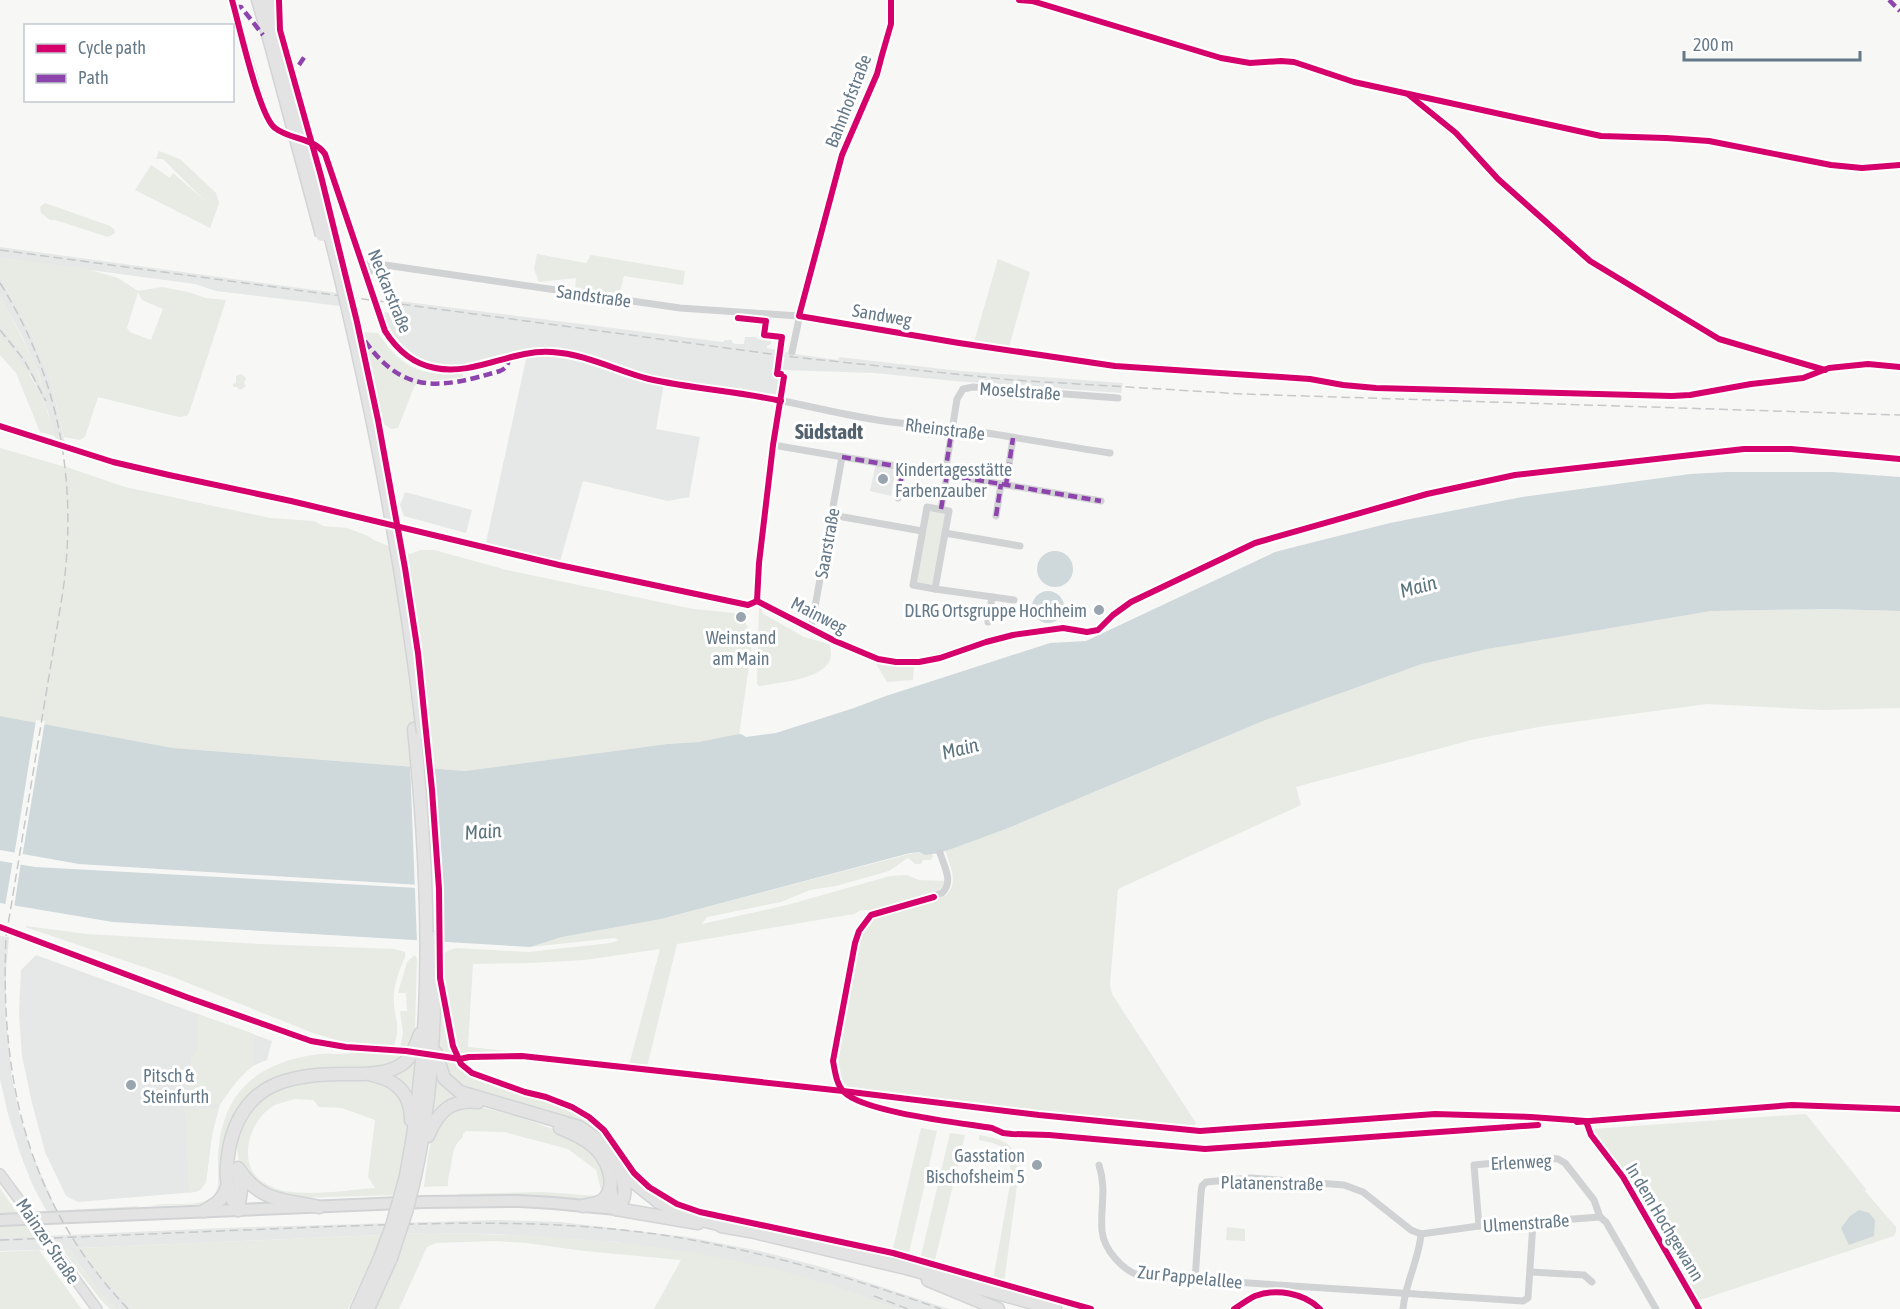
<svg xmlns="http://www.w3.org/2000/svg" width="1900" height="1309" font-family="'Asap Condensed',sans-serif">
<rect width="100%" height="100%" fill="#f7f7f6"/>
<!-- built -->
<g fill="#e6e7e7">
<polygon points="0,247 352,295 356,308 216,291 195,284 0,258"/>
<polygon points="0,277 30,331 49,375 65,443 56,442 48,412 32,377 0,334 0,325 26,358 45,393 40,376 21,334 0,297"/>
<polygon points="391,300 723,342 725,340 732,340 732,343 736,344 744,344 745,337 755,337 758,339 771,341 771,344 767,346 767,348 795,354 838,360 839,357 960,371 1123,383 1121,393 955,381 874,373 783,370 779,395 665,378 656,429 700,437 689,497 668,501 583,481 559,565 485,547 528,350 525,349 458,365 445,366 426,362 414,357 395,340 382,312 394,313"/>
<polygon points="876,463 896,467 891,496 870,491"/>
<polygon points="405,492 472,510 466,533 404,516 400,505"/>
<polygon points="0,936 9,937 6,971 6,1019 12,1078 19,1112 32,1154 57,1211 47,1212 32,1184 19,1150 8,1114 0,1079"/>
<polygon points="36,955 272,1041 267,1060 250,1067 230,1089 220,1104 212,1134 206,1182 200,1190 195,1192 78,1202 66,1196 45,1152 32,1103 22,1056 19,1013 21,970"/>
<polygon points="496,1220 561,1222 688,1237 760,1251 818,1266 949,1309 896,1309 881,1303 617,1242 496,1234 424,1233 80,1248 105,1280 132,1309 116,1309 98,1290 77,1261 70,1249 0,1251 0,1238 222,1228"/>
</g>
<!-- green -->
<g fill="#e7ebe4" fill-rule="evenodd">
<polygon points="159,151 180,159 216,193 219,203 210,228 135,190 151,165 170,178 173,173 204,200 163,159 156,159"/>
<polygon points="45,203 110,226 114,229 115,233 108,237 55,220 50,220 41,213 40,207"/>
<polygon points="537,254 586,263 591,255 685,271 683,285 624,276 619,296 575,289 576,278 539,282 534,269"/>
<path d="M0 258 83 268 118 278 138 291 162 287 188 292 206 298 226 300 189 413 186 416 179 417 98 397 85 437 80 440 64 437 49 375 30 331 0 277ZM138 292 142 300 163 309 151 340 130 332 127 328Z"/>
<polygon points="998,259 1030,272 1009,347 974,342"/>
<path d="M0 297C18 329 36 362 47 397L26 358 0 325Z"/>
<path d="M361 332 378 333C401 368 422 377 463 373V377L438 380H420L414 387 398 428 391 429 378 420Z"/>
<path d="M0 334C26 363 45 398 55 436L40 432 16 373 0 355Z"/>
<polygon points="241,374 246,378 244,383 246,386 240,390 237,387 233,387 233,384 236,383 236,376"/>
<polygon points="0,448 69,468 125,487 270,518 314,521 323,526 347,528 368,536 376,541 410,554 421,550 434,550 507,570 693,609 735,613 743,618 753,638 739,735 699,742 667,744 465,771 173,748 0,716"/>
<polygon points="928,510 946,513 934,585 915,582"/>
<path d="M759 606 763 608 762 613 804 637 829 644C843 679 780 682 759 686L757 684Z"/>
<path d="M1830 609 1900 611V708L1823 710 1707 704 1544 726 1475 739 1296 787 1301 805 1118 889 1110 985 1112 994 1196 1123 1193 1128 1036 1112 852 1090 843 1083 837 1056 858 943 861 931 874 918 945 896C960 883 950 866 945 850L1006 829 1263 721 1422 664 1486 649 1711 611Z"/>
<polygon points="875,662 896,665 914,664 913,680 887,682"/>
<path d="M917 852 923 854 931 853 933 856 931 860H923L921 864H915L908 858 889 871 836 886 810 890 781 902 707 917 702 924 787 905 890 876 907 875 919 880 945 881 944 884 939 890 873 910H861L854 914 677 944 647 1067 629 1065 660 949 585 960 532 963 473 964 468 1047 537 1054 440 1053 441 959C446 951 447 950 457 948L528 952 611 943 619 940 615 938 530 947 562 937 661 919Z"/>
<path d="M26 926 87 934 260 944 394 949 405 952V957C400 968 395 982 394 994 392 1015 403 1027 393 1047L340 1041 313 1033 173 977 25 927Z"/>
<polygon points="415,955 417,959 415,1030 409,1049 400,1048 403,1033 400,1011 407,1011 406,993 398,993 407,962"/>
<polygon points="198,1014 254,1034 254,1065 239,1078 220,1104 189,1107 191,1057 198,1048"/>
<polygon points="417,1049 413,1108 397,1081 390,1073"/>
<path d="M364 1051 406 1054 404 1058 381 1069 313 1070 298 1072 264 1084 250 1094 243 1103 230 1124 225 1140 222 1188 212 1201 204 1204 151 1206C166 1201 194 1208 209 1199 221 1192 218 1176 218 1165 218 1100 249 1065 313 1055 323 1053 331 1054 341 1054 348 1054 356 1052 364 1051Z"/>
<path d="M442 1059C446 1060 452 1060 456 1063 464 1067 469 1075 478 1079 519 1098 570 1097 603 1131 608 1137 612 1144 616 1150V1154L605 1143 491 1100 452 1083Z"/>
<polygon points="435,1067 460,1095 459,1100 428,1132"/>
<path d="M365 1078 396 1087 408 1112V1131L398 1188 395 1195 301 1198 264 1190 241 1166 238 1158 237 1146 239 1126 257 1098 290 1082ZM295 1099 313 1100 319 1107 342 1108 375 1120 368 1177 375 1188C348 1190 299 1198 274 1188 268 1185 258 1180 255 1175 239 1154 252 1119 273 1106 279 1103 288 1101 295 1099Z"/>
<path d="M470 1105C496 1109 570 1131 588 1148 593 1152 605 1169 607 1175 608 1179 607 1184 608 1189L594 1200 542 1196H462L457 1194 543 1192 598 1196 601 1190 596 1170 568 1149 504 1132 466 1131 463 1134V1137C453 1145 453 1154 451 1166 450 1173 447 1178 448 1186L424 1187C428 1161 428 1125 452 1109 457 1106 465 1106 470 1105Z"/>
<polygon points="219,1108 212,1134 206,1182 200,1190 189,1193 185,1110"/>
<polygon points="1806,1114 1866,1189 1865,1191 1896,1227 1896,1232 1894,1236 1697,1301 1593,1135 1592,1129"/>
<polygon points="921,1128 937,1131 909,1253 893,1248"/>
<polygon points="950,1133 965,1135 935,1260 921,1256"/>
<path d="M979 1135C1010 1140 1018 1146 1018 1178L1004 1283 993 1280 1011 1179C1011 1151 1007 1145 979 1140Z"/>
<polygon points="0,1188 17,1213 0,1213"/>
<polygon points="139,1206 133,1209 62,1214 70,1210"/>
<polygon points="27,1224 34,1237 0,1238 0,1225"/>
<polygon points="1227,1227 1245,1229 1245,1241 1226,1240"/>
<path d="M424 1233C583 1234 748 1247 896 1309H654L681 1260 584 1251 526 1243 494 1241 436 1243 427 1247 399 1309H376L399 1258H372L348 1309H132L105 1280 80 1248Z"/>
<path d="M62 1249H70C82 1272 99 1290 116 1309H110L100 1299Z"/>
<polygon points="39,1250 80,1307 82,1309 0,1309 0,1252"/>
</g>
<!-- water -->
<g fill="#cfd8da">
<polygon points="1727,472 1832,472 1900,477 1900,611 1830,609 1711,611 1487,649 1422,664 1263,721 1006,829 940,853 925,855 919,852 910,853 661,919 562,937 530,947 113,922 0,903 0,861 35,867 418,888 443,886 439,884 420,885 79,864 0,850 0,716 173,748 465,771 667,744 699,742 734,735 741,734 746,737 776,733 854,708 886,696 1050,643 1086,641 1275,552 1314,542 1390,523 1522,497 1690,474"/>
<circle cx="1055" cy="569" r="18"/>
<circle cx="1048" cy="607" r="16"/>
<polygon points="1859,1210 1869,1213 1875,1220 1874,1236 1849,1245 1841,1228 1850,1216"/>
</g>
<!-- pier -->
<g fill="#f7f7f6">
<polygon points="36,720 45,721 22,858 14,856"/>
<polygon points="410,764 432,766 437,819 441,944 417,942"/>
<polygon points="13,860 21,862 14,908 5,906"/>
</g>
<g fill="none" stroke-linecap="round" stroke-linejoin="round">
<defs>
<g id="secondary">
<polyline points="0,1174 29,1213"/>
<polyline points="53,1249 97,1309"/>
</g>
<polyline id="primary" points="0,1220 424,1202 519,1201 553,1203 616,1209"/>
<g id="trunk">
<polyline points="616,1209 698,1223"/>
<polyline points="721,1226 750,1231 906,1268 1055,1309"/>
<polyline points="928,1280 998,1309"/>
</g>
<g id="motorway">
<polyline points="258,0 268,34"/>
<polyline points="267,0 276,31"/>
<polyline points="436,1053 444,1078 460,1092 579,1127 598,1140 609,1151 626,1176 659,1202 693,1218 731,1227"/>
<path d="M372 1075C397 1080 411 1094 411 1120"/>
<path d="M560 1128C572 1133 584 1138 594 1147 606 1158 618 1183 605 1198 599 1204 591 1204 583 1206"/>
<path d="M428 1136C438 1112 450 1099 478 1102"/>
<path d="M238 1168C260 1202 282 1199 319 1207"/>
<path d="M406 1176C435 1029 429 878 414 729"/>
<path d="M415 1176C432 1098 436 1018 434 938"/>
<path d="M610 1188 612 1200 616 1209C628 1199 625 1185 621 1172"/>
<path d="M238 1210C224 1187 225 1169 230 1144 244 1084 288 1074 343 1074 363 1074 388 1076 405 1062 413 1055 416 1044 420 1034"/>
<polyline points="238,1210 241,1190 238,1171"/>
<path d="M204 1211C216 1204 223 1200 227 1187"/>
<polyline points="357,1309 380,1258"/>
<polyline points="368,1309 391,1258"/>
</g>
</defs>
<!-- secondary casing -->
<use href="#secondary" stroke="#d4d5d6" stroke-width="12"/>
<!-- primary casing -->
<use href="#primary" stroke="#d2d3d4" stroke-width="14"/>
<!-- trunk casing -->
<use href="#trunk" stroke="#d2d4d5" stroke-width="15"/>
<!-- motorway casing -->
<use href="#motorway" stroke="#d2d4d5" stroke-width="15"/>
<!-- minor -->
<g stroke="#d1d2d3" stroke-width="7">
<polyline points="232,0 265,113 276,129 296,137"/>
<path d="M307 141 319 147 327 159 385 331C430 406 497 344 560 353 594 358 626 375 660 381 693 386 727 391 759 396 801 404 842 415 884 421 907 424 930 426 952 428 1005 435 1057 445 1110 453"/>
<polyline points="362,264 378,264 680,308 799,316 959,343"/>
<polyline points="364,272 387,267"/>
<polyline points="792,352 805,290 842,155 877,74 882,55 891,24 891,0"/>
<path d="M781 401C769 467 760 534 757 601 790 618 822 636 855 650 868 655 880 661 894 662 929 664 955 650 987 641 1012 635 1038 630 1063 628"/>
<polyline points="773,445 1101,501"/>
<polyline points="945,474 957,399 963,389 973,387 1118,398"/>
<polyline points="1006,485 1013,438"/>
<polyline points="898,498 903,467"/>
<polygon points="927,507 949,511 935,589 913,585"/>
<polyline points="941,509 947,475"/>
<polyline points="832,515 922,531"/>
<polyline points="996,516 1001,484"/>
<polyline points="945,533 1020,546"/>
<polyline points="935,589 1014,600"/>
<polyline points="988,622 992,597"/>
<polyline points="811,629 842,457"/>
<path d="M940 853C944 866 954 882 942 893L871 915 859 931 855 943 833 1061 836 1077 843 1091 1039 1115 1200 1131 1435 1114 1531 1117 1586 1121 1591 1135 1623 1177 1699 1309"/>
<path d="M1099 1165C1107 1191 1100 1206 1102 1231 1104 1250 1123 1271 1141 1276L1523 1301 1528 1298 1533 1223"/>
<polyline points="1479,1226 1474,1165 1548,1158 1558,1159 1565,1163 1594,1200 1600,1217 1606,1222 1656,1309"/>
<polyline points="1421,1234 1479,1226 1600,1217"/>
<polyline points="1531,1272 1584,1275 1592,1282"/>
<polyline points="1195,1280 1201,1193 1202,1186 1206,1182 1251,1178 1344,1185 1363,1192 1411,1230 1421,1234"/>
<path d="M1403 1309C1405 1283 1419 1260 1421 1234"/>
</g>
<!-- secondary -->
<use href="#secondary" stroke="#e3e3e4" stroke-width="9"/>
<!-- primary -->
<use href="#primary" stroke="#e3e3e4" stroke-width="10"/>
<!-- trunk -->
<use href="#trunk" stroke="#e3e3e4" stroke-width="12"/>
<!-- motorway -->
<use href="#motorway" stroke="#e3e3e4" stroke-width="12"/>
<!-- rail -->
<g stroke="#c7c8c9" stroke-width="1.5" stroke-dasharray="9 4.5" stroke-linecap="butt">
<polyline points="0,250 793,357 1012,380 1243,394 1900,415"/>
<path d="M0 283C59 377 78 481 63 591L6 937C0 1081 27 1203 128 1309"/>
<polyline points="0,330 24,360 46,401"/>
<path d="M0 1240C107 1236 214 1231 320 1227 436 1223 553 1218 669 1236 762 1251 852 1278 941 1309"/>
<polyline points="874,1296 908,1309"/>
</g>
<defs>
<polyline id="secondary-bridge" points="29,1213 53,1249"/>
<g id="motorway-bridge">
<path d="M276 31C341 261 396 495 423 733"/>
<polyline points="268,34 322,235"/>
<polyline points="380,1258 392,1226 406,1176"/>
<polyline points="391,1258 407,1209 415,1176"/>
</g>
</defs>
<!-- secondary-bridge casing -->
<use href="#secondary-bridge" stroke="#d4d5d6" stroke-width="12" stroke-linecap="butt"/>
<!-- motorway-bridge casing -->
<use href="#motorway-bridge" stroke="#d2d4d5" stroke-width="15" stroke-linecap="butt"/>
<!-- secondary-bridge -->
<use href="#secondary-bridge" stroke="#e3e3e4" stroke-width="9"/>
<!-- motorway-bridge -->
<use href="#motorway-bridge" stroke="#e3e3e4" stroke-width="12"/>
<!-- quiet -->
<g stroke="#8e44ad" stroke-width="4.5" stroke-dasharray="9 4.5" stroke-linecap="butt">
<polyline points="1889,0 1900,11"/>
<polyline points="234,7 241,7 263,35"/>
<polyline points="299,65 305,56"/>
<path d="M365 341C404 396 442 388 500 371 507 368 509 364 508 357"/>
<polyline points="842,457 1101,501"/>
<polyline points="945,474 952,428"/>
<polyline points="1006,485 1013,438"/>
<polyline points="898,498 903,467"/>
<polyline points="941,509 947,475"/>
<polyline points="996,516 1001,484"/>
</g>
<defs>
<g id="cycleway">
<path d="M232 0C239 24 259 116 275 128 290 140 313 137 325 154L385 331C397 350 413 364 435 368 475 376 512 349 552 352 586 354 617 371 649 379 693 389 737 391 781 401"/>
<polyline points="279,0 280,30 321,176 357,322 378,420 405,568 418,653 432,790 439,889 440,978 453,1046 461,1064 472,1073 525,1092 546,1097 572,1107 589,1117 604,1130 634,1173 649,1187 677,1204 700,1212 893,1253 1091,1309"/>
<polyline points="891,0 891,24 882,55 877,74 842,155 799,316 959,343 1115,366 1310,379 1343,385 1376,388 1672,396 1690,395 1751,384 1803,378 1829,368 1868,364 1900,367"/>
<polyline points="1019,0 1032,1 1221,58 1250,63 1281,61 1294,62 1354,82 1601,136 1666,138 1709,141 1831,165 1862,168 1900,165"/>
<polyline points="1409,95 1456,133 1498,179 1590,261 1719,339 1825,370"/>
<polyline points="738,318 766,321 764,335 782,337 777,374 781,374"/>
<polyline points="0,426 113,462 169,475 291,501 559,565 748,605 757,601"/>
<polyline points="757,601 835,641 878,659 896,662 919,662 940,658 986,642 1013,635 1063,628 1087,632 1098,630 1113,615 1131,602 1255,543 1427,494 1515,475 1744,449 1791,449 1900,459"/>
<polyline points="757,601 759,563 773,445 784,377"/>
<path d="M934 897 871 915 859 931 855 943 833 1061C835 1071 836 1084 844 1092 863 1112 961 1123 992 1128L1003 1133 1012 1134 1049 1135 1205 1149 1538 1125"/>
<polyline points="0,927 189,998 311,1041 346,1047 406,1051 460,1059 469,1057 522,1056 843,1091 1039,1115 1200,1131 1435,1114 1531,1117 1586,1121"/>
<polyline points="1586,1121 1591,1135 1623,1177 1699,1309"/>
<polyline points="1577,1122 1792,1105 1900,1109"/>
<path d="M1234 1309C1241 1305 1248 1299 1255 1296 1276 1288 1304 1293 1320 1309"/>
</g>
</defs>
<!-- cycleway casing -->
<use href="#cycleway" stroke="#fff" stroke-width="10"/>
<!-- cycleway -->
<use href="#cycleway" stroke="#d6006c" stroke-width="6"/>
</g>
<!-- markers -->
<g fill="#98a5ae" stroke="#fff" stroke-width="2">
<circle cx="883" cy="479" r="6"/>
<circle cx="1099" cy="610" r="6"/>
<circle cx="741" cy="617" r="6"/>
<circle cx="131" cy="1085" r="6"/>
<circle cx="1037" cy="1165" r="6"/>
</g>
<g text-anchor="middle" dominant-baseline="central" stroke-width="6" stroke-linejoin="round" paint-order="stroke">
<!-- street labels -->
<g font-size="18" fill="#657988" stroke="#fff">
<text transform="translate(848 101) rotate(-69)">Bahnhofstraße</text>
<text transform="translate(390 291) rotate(68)">Neckarstraße</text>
<text transform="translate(594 296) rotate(8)">Sandstraße</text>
<text transform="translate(882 315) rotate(10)">Sandweg</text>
<text transform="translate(1020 391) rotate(4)">Moselstraße</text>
<text transform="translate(945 429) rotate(7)">Rheinstraße</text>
<text transform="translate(827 543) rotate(-80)">Saarstraße</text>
<text transform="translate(819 615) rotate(27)">Mainweg</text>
<text transform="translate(1521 1162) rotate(-3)">Erlenweg</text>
<text transform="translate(1272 1183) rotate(1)">Platanenstraße</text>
<text transform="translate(1665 1222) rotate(59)">In dem Hochgewann</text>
<text transform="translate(1526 1223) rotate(-4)">Ulmenstraße</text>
<text transform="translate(48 1241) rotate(56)">Mainzer Straße</text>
<text transform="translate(1190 1277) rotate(6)">Zur Pappelallee</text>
</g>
<!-- poi labels -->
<g font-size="18" fill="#657988" stroke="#fff" text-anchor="start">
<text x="895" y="469">Kindertagesstätte<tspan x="895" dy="21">Farbenzauber</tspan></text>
<text x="1087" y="610" text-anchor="end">DLRG Ortsgruppe Hochheim</text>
<text x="741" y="637" text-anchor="middle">Weinstand<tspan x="741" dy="21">am Main</tspan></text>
<text x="143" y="1075">Pitsch &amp;<tspan x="143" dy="21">Steinfurth</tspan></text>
<text x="1025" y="1155" text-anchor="end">Gasstation<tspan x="1025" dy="21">Bischofsheim 5</tspan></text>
</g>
<!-- water labels -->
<g font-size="20" font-style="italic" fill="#5c747c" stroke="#fff">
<text transform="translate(1418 586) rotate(-15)">Main</text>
<text transform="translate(960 748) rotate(-14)">Main</text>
<text transform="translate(483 831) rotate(-4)">Main</text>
</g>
<!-- quarter labels -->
<g font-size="21" font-weight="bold" fill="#54626d" stroke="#fff">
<text x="829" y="431">Südstadt</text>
</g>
</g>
<!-- legend -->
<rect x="24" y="24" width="210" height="78" fill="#ffffff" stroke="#c1c9cf" stroke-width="1.5"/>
<rect x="36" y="44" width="30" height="9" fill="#d6006c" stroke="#c1c9cf" stroke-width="1.5"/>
<text x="78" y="54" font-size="18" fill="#657988">Cycle path</text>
<rect x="36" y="74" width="30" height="9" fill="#8e44ad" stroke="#c1c9cf" stroke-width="1.5"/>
<text x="78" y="84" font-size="18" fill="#657988">Path</text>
<!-- scale -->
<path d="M1684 51v9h176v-9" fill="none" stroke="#657988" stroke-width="3"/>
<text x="1693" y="51" font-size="18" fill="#657988" stroke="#ffffff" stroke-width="4.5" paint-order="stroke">200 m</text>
</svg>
